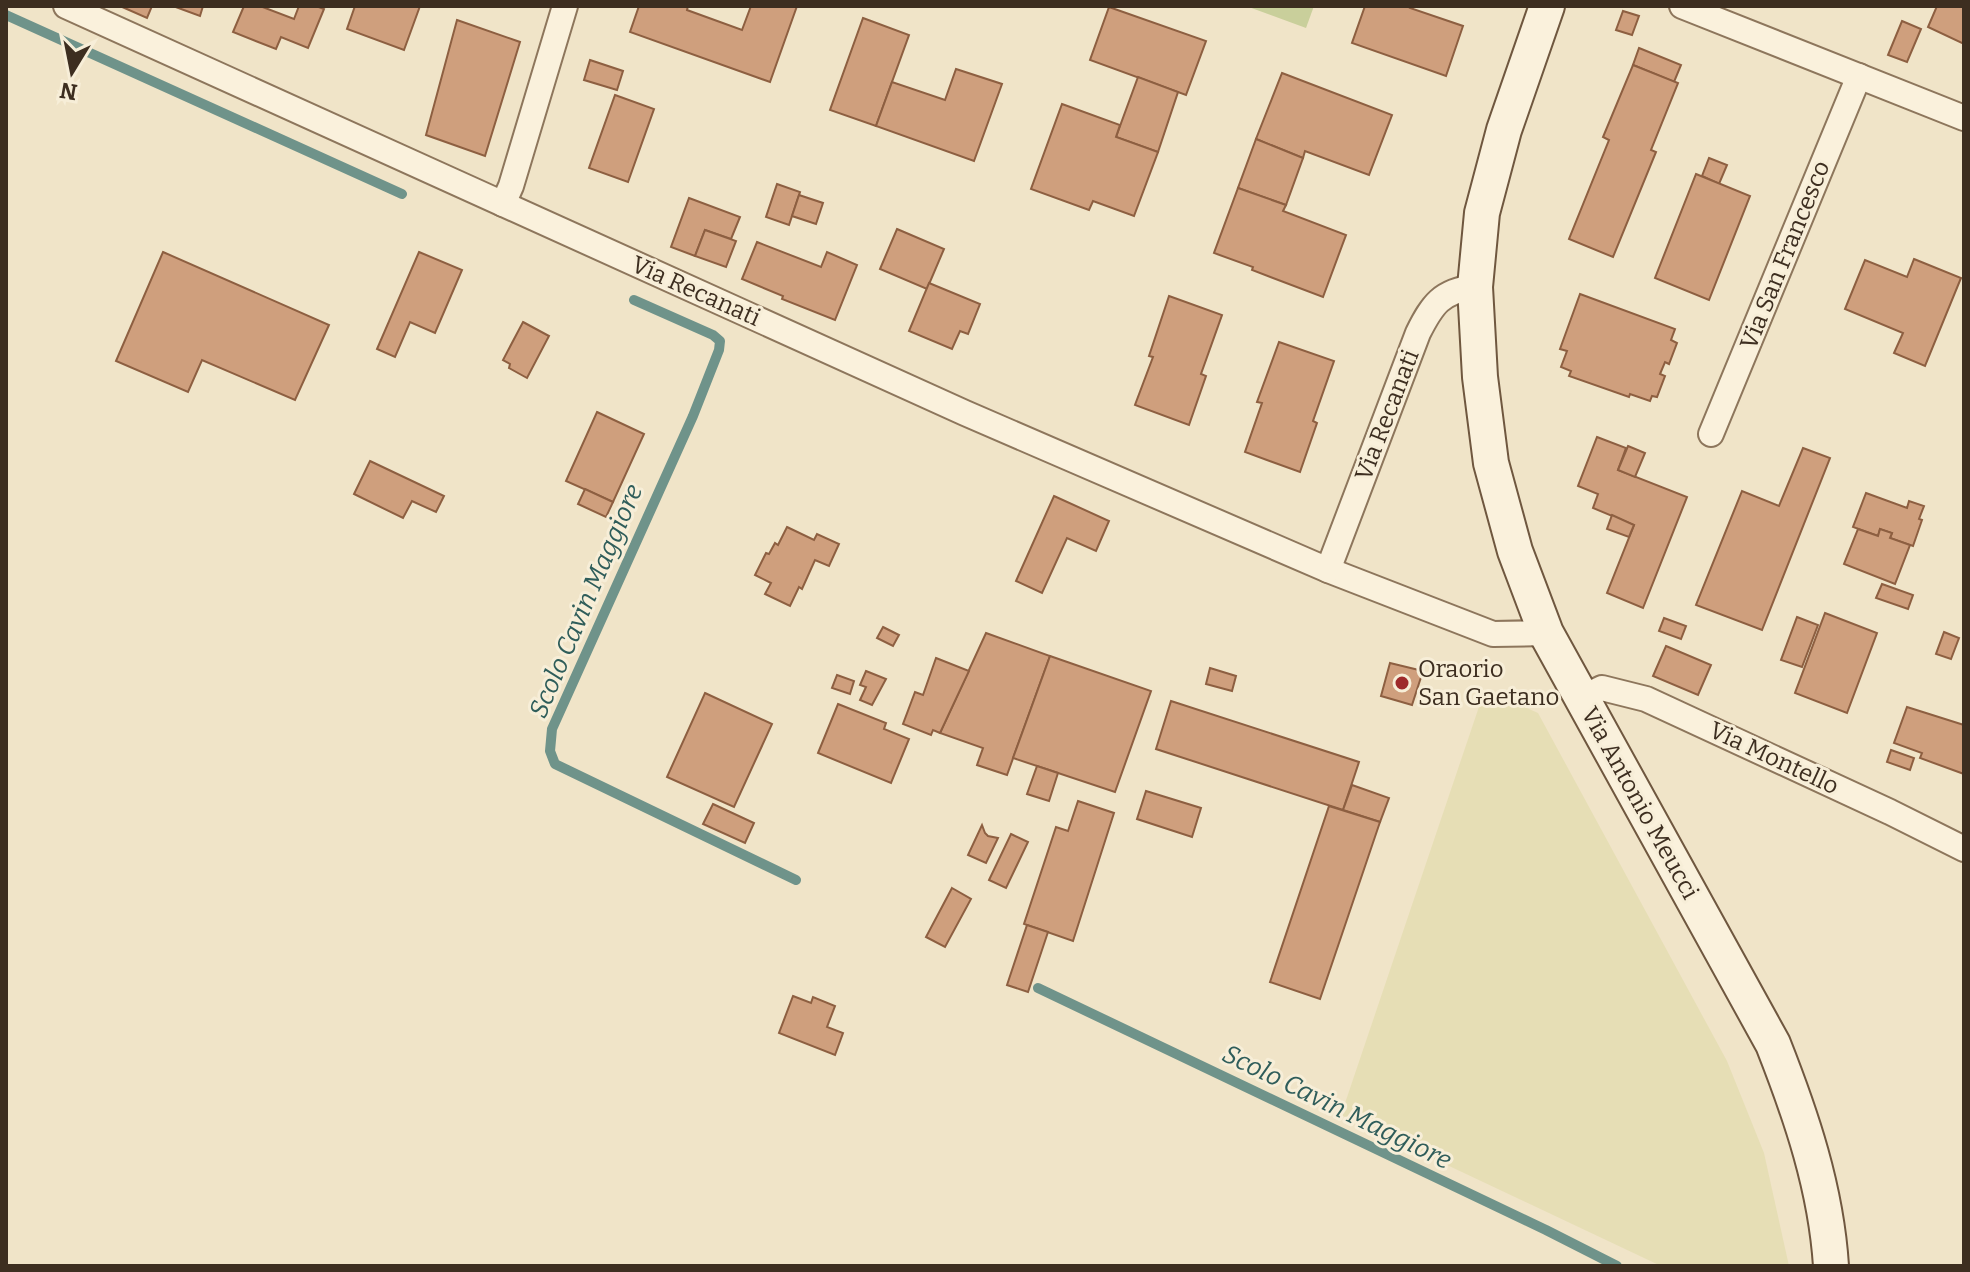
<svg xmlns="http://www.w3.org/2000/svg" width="1970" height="1272" font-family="Bitter,serif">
<rect width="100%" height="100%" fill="#f0e4c8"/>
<!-- farmland -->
<polygon fill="#e6deb5" points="1485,689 1538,713 1727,1061 1764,1153 1789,1266 1661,1266 1341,1115"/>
<!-- green -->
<polygon fill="#c9cf9b" points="1246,6 1314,6 1306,28"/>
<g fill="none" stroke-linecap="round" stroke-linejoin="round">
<!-- stream -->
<g stroke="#6f938a" stroke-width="10">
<polyline points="6,15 402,194"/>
<polyline points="634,300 713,335 720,341 719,350 693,416 552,729 550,751 555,764 796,880"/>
<polyline points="1038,988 1546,1230 1617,1266"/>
</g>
</g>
<!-- building -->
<g fill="#cf9f7d" stroke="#8d5f41" stroke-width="2">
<polygon points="120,6 152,6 147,18"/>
<polygon points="173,6 203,6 200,16"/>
<polygon points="244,6 260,6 294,19 299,6 316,6 324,9 308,48 281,37 276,49 233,32"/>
<polygon points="355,6 420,6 404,50 347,29"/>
<polygon points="639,6 688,6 687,10 742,30 751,6 797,6 770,82 630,32"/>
<polygon points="1365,6 1411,6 1410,8 1463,26 1446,76 1352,43"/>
<polygon points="1937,6 1964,6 1964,44 1928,27"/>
<polygon points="1109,7 1206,41 1186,95 1090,60"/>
<polygon points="1623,11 1639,16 1632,35 1616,30"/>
<polygon points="863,18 909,35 876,126 830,110"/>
<polygon points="457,20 520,42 485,156 426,135"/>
<polygon points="1902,21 1921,29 1907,62 1888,55"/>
<polygon points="1639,48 1681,65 1674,82 1633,65"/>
<polygon points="590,60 623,71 617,90 584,80"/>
<polygon points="1633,65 1678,83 1651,150 1656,152 1613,257 1569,239 1609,140 1603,137"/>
<polygon points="956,69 1002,84 974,161 876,126 892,82 945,100"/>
<polygon points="1282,73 1392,115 1369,175 1305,151 1303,158 1256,139"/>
<polygon points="1138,77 1178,92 1158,152 1116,137"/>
<polygon points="615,95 654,109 628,182 589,168"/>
<polygon points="1062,104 1120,125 1116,137 1158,152 1134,216 1093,201 1089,210 1031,189"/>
<polygon points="1256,139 1303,158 1286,205 1238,188"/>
<polygon points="1709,158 1727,165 1719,184 1702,176"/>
<polygon points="1696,174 1750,196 1709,300 1655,278"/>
<polygon points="777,184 800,192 789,225 766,217"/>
<polygon points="1238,188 1286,205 1283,211 1346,235 1323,297 1252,270 1253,267 1214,253"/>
<polygon points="799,195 823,203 816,224 792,216"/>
<polygon points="689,198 740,217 731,239 705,230 695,256 671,247"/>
<polygon points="897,229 944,249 927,289 880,269"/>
<polygon points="705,230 736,241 726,267 695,256"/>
<polygon points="757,242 821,267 827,252 857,265 835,320 782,299 783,296 742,279"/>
<polygon points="163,252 329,325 295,400 202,360 188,392 116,361"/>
<polygon points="419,252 462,270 435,333 410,322 395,357 377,349"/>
<polygon points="1914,259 1961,278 1925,366 1894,353 1903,333 1845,309 1865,260 1907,277"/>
<polygon points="929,283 980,304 968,334 960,331 952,349 909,331"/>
<polygon points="1580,294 1675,329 1671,340 1677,343 1669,364 1665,362 1660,374 1665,376 1657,397 1652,396 1650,401 1630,394 1629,397 1569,376 1571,371 1561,367 1567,351 1560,349"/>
<polygon points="1169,296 1222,315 1201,374 1206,376 1189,425 1135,405 1153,357 1149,356"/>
<polygon points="523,322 549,336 527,378 509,368 510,364 503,360"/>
<polygon points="1279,342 1334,361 1313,421 1317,423 1300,472 1245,452 1262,403 1257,402"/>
<polygon points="597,412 644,434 613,502 566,481"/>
<polygon points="1597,437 1626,448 1618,470 1687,497 1643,608 1607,593 1634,525 1593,508 1598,494 1578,486"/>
<polygon points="1628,446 1645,453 1635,477 1618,470"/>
<polygon points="1803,448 1830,458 1762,630 1696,605 1742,491 1779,506"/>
<polygon points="370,461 444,496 436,512 412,501 403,518 354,494"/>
<polygon points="585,489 613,502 606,517 578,504"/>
<polygon points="1866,493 1907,508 1909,501 1924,506 1919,519 1922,520 1913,546 1890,538 1892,533 1880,529 1878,536 1853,527"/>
<polygon points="1054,496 1109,521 1096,551 1067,538 1042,593 1016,581"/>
<polygon points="1612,515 1634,525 1629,537 1607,529"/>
<polygon points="787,527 814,540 817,534 839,544 829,566 815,560 802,589 799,587 790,606 765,594 771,583 755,575 766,553 769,554 775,543 778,545"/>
<polygon points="1858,529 1878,536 1880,529 1892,533 1890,538 1910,545 1895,584 1844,564"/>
<polygon points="1882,584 1913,595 1908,609 1876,598"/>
<polygon points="1825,613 1877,633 1847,713 1795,693"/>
<polygon points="1797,617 1818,625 1802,667 1781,660"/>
<polygon points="1664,618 1686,626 1681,639 1659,631"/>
<polygon points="883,627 899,635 893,646 877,638"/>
<polygon points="1944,632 1959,638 1951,659 1936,654"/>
<polygon points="986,633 1050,656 1007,775 977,765 983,748 940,733"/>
<polygon points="1666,646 1711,665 1698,695 1653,676"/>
<polygon points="1050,656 1151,691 1115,792 1013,758"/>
<polygon points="936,658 969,671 940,733 933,730 931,735 903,724 915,692 923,695"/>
<polygon points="1390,663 1423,671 1412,705 1381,696"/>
<polygon points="1210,668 1236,676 1232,691 1206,684"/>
<polygon points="866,671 886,679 872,705 860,700 866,687 860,685"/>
<polygon points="837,675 854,681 850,694 832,688"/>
<polygon points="705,693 772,724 734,807 667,777"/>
<polygon points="1171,701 1359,762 1343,810 1156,749"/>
<polygon points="838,704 886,723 884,729 909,739 891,783 818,753"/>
<polygon points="1907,707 1964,725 1964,774 1920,758 1922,753 1894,743"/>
<polygon points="1891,750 1914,758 1910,770 1887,762"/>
<polygon points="1037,766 1058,773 1049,801 1027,794"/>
<polygon points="1352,785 1389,798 1380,822 1343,810"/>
<polygon points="1146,791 1201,808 1192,837 1137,819"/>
<polygon points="1078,801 1114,813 1073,941 1024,924 1056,827 1068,831"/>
<polygon points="713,804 754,823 745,843 703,824"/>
<polygon points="1329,806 1380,822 1320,999 1270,982"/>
<polygon points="982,825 985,833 988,836 998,838 986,863 968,855"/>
<polygon points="1011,834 1028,842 1006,888 989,880"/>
<polygon points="952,888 971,899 945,947 926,937"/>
<polygon points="1027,925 1048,932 1028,992 1007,985"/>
<polygon points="793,996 811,1003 813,997 835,1006 827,1027 843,1033 835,1055 779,1033"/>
</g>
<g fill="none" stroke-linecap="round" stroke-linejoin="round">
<defs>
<g id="street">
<polyline points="66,6 965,413 1328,570 1493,634 1546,633"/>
<polyline points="1682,6 1964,118"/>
<polyline points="503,204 511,186 565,6"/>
<polyline points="1711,434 1859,76"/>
<path d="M1328 570 1418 333C1432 305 1441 291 1475 287"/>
<polyline points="1581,698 1602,688 1646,699 1890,812 1964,849"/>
</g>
<path id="secondary" d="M1547 6 1504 130 1482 213 1475 287 1480 377 1491 463 1515 551 1546 633 1773 1044C1801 1115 1826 1188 1831 1266"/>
</defs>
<!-- street casing -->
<use href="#street" stroke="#8d765c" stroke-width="28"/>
<!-- secondary casing -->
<use href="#secondary" stroke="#6f573f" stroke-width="38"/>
<!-- street -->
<use href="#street" stroke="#faf1dc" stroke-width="24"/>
<!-- secondary -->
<use href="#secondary" stroke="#faf1dc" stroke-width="34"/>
</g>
<!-- markers -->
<circle fill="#9e2a2b" stroke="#f7eed8" stroke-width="3" cx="1402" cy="683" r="8"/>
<g text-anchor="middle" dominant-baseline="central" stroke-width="6" stroke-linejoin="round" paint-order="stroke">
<!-- street labels -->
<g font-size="24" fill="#3d2e20" stroke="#f7eed8">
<text transform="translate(1785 255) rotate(-68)">Via San Francesco</text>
<text transform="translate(696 291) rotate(24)">Via Recanati</text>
<text transform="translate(1387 415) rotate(-69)">Via Recanati</text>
<text transform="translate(1774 758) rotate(25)">Via Montello</text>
<text transform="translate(1640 803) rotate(61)">Via Antonio Meucci</text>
</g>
<!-- poi labels -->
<g font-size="24" fill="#3d2e20" stroke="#f7eed8" text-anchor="start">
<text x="1418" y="669">Oraorio<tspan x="1418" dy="28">San Gaetano</tspan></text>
</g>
<!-- water labels -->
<g font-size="26" font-style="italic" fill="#2f5d5a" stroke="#f7eed8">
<text transform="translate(586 601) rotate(-67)">Scolo Cavin Maggiore</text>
<text transform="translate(1337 1107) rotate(26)">Scolo Cavin Maggiore</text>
</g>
</g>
<!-- border -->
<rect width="1970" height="1272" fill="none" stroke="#3d2e20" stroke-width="16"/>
<!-- north arrow -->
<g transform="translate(72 72) rotate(190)" stroke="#f7eed8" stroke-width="6" paint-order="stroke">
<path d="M0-6L14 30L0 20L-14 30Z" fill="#3d2e20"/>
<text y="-12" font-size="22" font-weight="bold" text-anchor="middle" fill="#3d2e20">N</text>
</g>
</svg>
